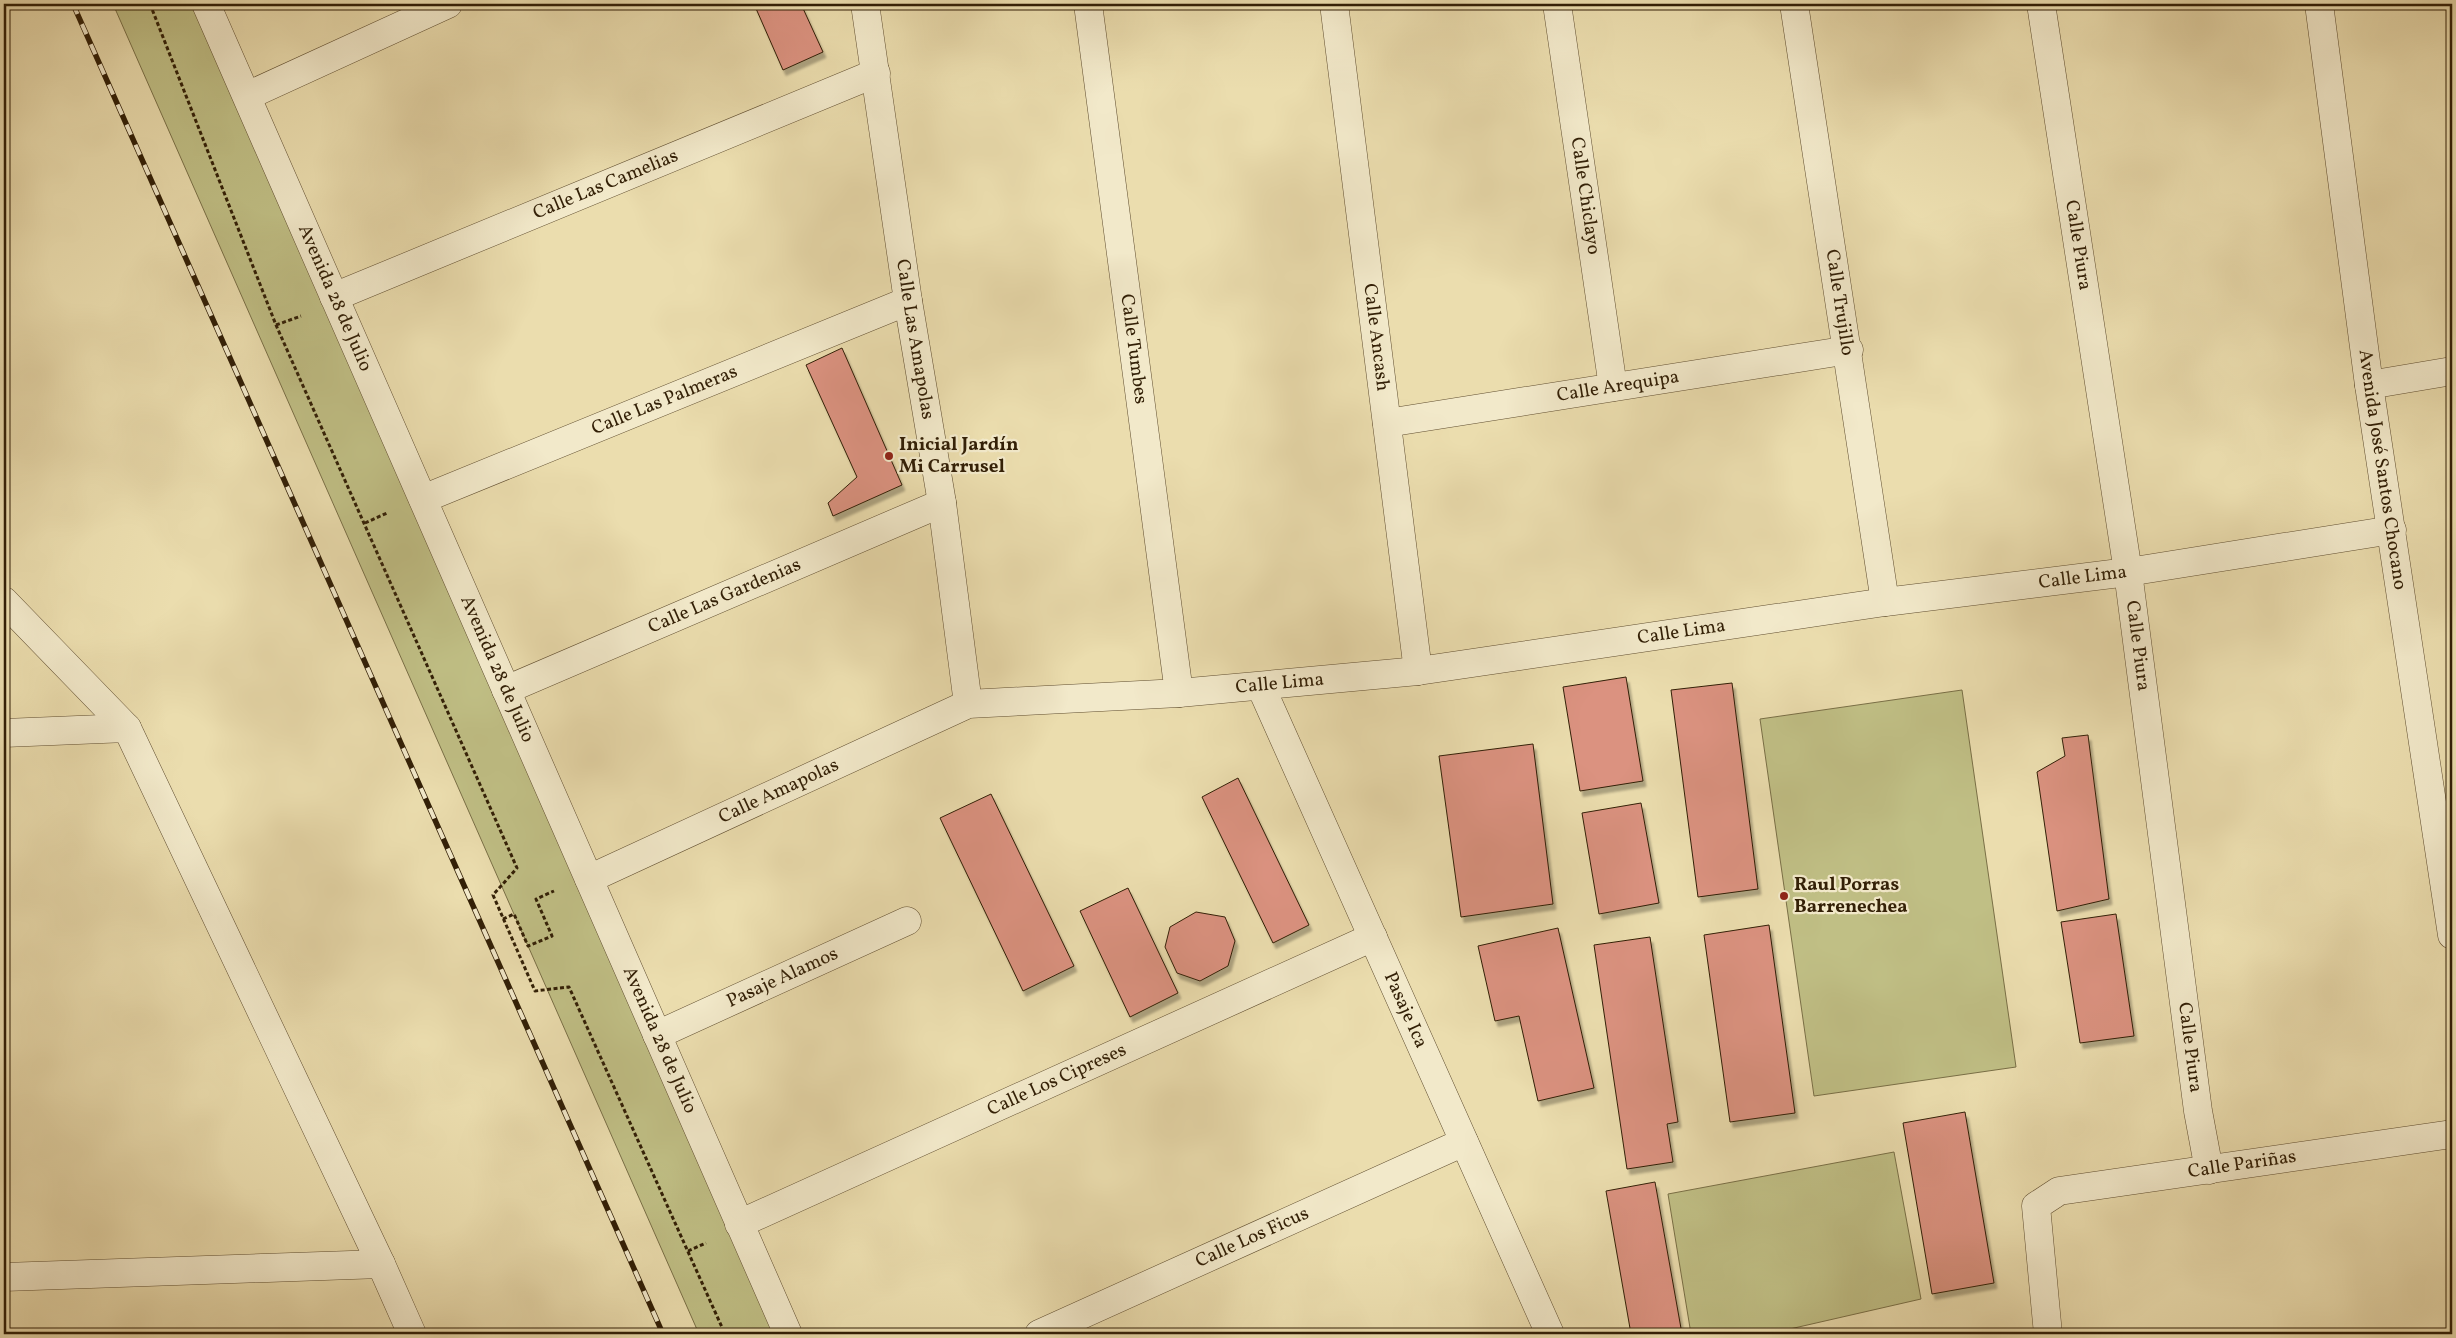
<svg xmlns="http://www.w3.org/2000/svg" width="2456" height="1338" font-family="Vollkorn,serif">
<defs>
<filter id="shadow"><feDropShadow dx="3" dy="5.5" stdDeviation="1" flood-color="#0004"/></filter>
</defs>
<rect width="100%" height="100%" fill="#ebddae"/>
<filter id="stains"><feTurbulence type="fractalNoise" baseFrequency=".004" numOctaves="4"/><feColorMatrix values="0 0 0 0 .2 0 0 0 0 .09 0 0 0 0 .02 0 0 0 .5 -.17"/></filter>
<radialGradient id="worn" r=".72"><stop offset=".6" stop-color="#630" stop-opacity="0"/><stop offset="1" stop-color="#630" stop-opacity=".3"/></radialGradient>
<!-- green -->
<g fill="#c0bf85" stroke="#796f46">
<polygon points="113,4 196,4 777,1334 699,1334"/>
<polygon points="1962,690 2016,1067 1814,1096 1760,719"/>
<polygon points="1894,1152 1921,1299 1768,1334 1691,1334 1668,1194"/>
</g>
<!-- building -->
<g fill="#db9280" stroke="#321f06" filter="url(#shadow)">
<polygon points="754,4 801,4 823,52 783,70"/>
<polygon points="842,348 902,485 833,516 828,503 857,477 806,365"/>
<polygon points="1626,677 1643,781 1580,791 1563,687"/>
<polygon points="1732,683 1758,889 1698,897 1671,690"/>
<polygon points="2088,735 2109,899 2057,911 2037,772 2065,756 2062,738"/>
<polygon points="1533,744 1553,904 1461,917 1439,756"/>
<polygon points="1238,778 1309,925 1273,943 1202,797"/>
<polygon points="991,794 1074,966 1023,991 940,818"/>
<polygon points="1641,803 1659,903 1599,914 1582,813"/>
<polygon points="1128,888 1178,993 1130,1017 1080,911"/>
<polygon points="1196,912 1225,917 1235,941 1228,966 1200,981 1177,973 1165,947 1170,927"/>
<polygon points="2116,914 2134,1036 2080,1043 2061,922"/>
<polygon points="1769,925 1795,1113 1730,1122 1704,935"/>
<polygon points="1558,928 1594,1088 1538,1101 1519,1016 1495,1021 1478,946"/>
<polygon points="1650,937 1678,1122 1667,1124 1673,1162 1627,1169 1594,945"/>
<polygon points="1965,1112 1994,1283 1932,1294 1903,1123"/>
<polygon points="1655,1182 1682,1334 1631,1334 1606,1191"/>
</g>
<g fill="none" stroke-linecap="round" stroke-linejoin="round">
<defs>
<g id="minor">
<path id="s1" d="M206 4 788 1334"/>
<path id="s2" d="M865 4 908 301 942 503 968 704"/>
<path id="s3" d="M1088 4 1179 693"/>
<path id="s4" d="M1334 4 1418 671"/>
<path id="s5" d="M1557 4 1613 387"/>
<path id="s6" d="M1794 4 1885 602"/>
<path id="s7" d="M2041 4 2128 572 2198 1111 2209 1170"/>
<path id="s8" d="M2319 4 2369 385 2452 935"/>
<polyline points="247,96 448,4"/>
<path id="s9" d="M334 297 876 73"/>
<polyline points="2369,385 2452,371"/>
<path id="s10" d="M1387 423 1849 350"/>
<path id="s11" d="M423 499 908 301"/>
<polyline points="4,601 127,728"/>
<path id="s12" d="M1261 687 1550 1334"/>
<path id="s13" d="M506 690 942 503"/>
<polyline points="4,733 127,728 381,1264 412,1334"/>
<path id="s14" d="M589 879 968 704 1179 693 1418 671 1885 602 2128 572 2392 530"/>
<path id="s15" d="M657 1035 907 921"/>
<path id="s16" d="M739 1224 1373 937"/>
<polyline points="4,1277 381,1264"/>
<path id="s17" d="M1039 1334 1464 1142"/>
<path id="s18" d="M2048 1334 2036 1206 2059 1191 2452 1134"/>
</g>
</defs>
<!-- minor casing -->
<use href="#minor" stroke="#604e30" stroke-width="29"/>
<!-- path -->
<g stroke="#321f06" stroke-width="3" stroke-dasharray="4 2.5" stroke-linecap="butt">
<polyline points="150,4 276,325 517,868 493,895 535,991 569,987 725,1334"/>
<polyline points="276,325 301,316"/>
<polyline points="365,523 387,513"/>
<polyline points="503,919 514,914 528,946 552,936 536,899 554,891"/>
<polyline points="688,1251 706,1243"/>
</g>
<!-- minor -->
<use href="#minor" stroke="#f2e9ca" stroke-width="28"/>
<defs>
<polyline id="rail" points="73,4 663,1334"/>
</defs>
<!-- rail casing -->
<use href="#rail" stroke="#321f06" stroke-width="5.5"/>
<!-- rail -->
<use href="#rail" stroke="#f2e9ca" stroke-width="4" stroke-dasharray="11" stroke-linecap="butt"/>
</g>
<!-- markers -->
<g fill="#8f2418" stroke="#f2e9ca" stroke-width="2">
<circle cx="889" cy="456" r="5"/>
<circle cx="1784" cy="896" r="5"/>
</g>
<g text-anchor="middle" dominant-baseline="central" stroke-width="4.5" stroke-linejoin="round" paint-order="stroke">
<!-- street labels -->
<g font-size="19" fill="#321f06" stroke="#f2e9ca">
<text stroke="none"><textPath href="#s9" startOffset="294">Calle Las Camelias</textPath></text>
<text stroke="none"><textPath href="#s5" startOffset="194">Calle Chiclayo</textPath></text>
<text stroke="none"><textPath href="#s7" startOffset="244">Calle Piura</textPath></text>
<text stroke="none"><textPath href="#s1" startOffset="321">Avenida 28 de Julio</textPath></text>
<text stroke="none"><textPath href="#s6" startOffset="302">Calle Trujillo</textPath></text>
<text stroke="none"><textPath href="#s4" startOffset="336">Calle Ancash</textPath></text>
<text stroke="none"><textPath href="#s2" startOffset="339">Calle Las Amapolas</textPath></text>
<text stroke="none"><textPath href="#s3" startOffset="348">Calle Tumbes</textPath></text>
<text stroke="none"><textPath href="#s10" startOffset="234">Calle Arequipa</textPath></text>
<text stroke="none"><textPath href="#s11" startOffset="261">Calle Las Palmeras</textPath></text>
<text stroke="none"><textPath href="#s8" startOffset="470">Avenida José Santos Chocano</textPath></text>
<text stroke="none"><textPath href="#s14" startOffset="1540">Calle Lima</textPath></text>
<text stroke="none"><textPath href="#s13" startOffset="238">Calle Las Gardenias</textPath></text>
<text stroke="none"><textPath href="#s14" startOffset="1135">Calle Lima</textPath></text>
<text stroke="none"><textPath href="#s7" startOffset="649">Calle Piura</textPath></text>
<text stroke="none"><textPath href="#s1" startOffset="726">Avenida 28 de Julio</textPath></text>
<text stroke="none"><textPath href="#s14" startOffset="730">Calle Lima</textPath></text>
<text stroke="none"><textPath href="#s14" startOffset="209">Calle Amapolas</textPath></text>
<text stroke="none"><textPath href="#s15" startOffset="138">Pasaje Alamos</textPath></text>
<text stroke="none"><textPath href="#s12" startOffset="354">Pasaje Ica</textPath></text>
<text stroke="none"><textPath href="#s1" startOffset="1131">Avenida 28 de Julio</textPath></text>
<text stroke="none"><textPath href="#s7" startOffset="1054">Calle Piura</textPath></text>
<text stroke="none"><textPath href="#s16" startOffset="349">Calle Los Cipreses</textPath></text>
<text stroke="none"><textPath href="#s18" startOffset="341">Calle Pariñas</textPath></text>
<text stroke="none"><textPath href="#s17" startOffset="234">Calle Los Ficus</textPath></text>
</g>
<!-- poi labels -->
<g font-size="19" font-weight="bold" fill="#321f06" stroke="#f2e9ca" text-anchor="start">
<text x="899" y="445">Inicial Jardín<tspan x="899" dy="22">Mi Carrusel</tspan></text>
<text x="1794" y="885">Raul Porras<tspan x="1794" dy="22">Barrenechea</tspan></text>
</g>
</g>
<!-- margin -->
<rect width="2456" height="1338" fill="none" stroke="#ebddae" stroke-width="20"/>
<rect x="5" y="5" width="2446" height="1328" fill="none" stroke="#321f06" stroke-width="2.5"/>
<rect x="10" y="10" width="2436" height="1318" fill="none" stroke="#321f06"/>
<rect width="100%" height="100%" filter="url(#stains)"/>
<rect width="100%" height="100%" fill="url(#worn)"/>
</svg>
